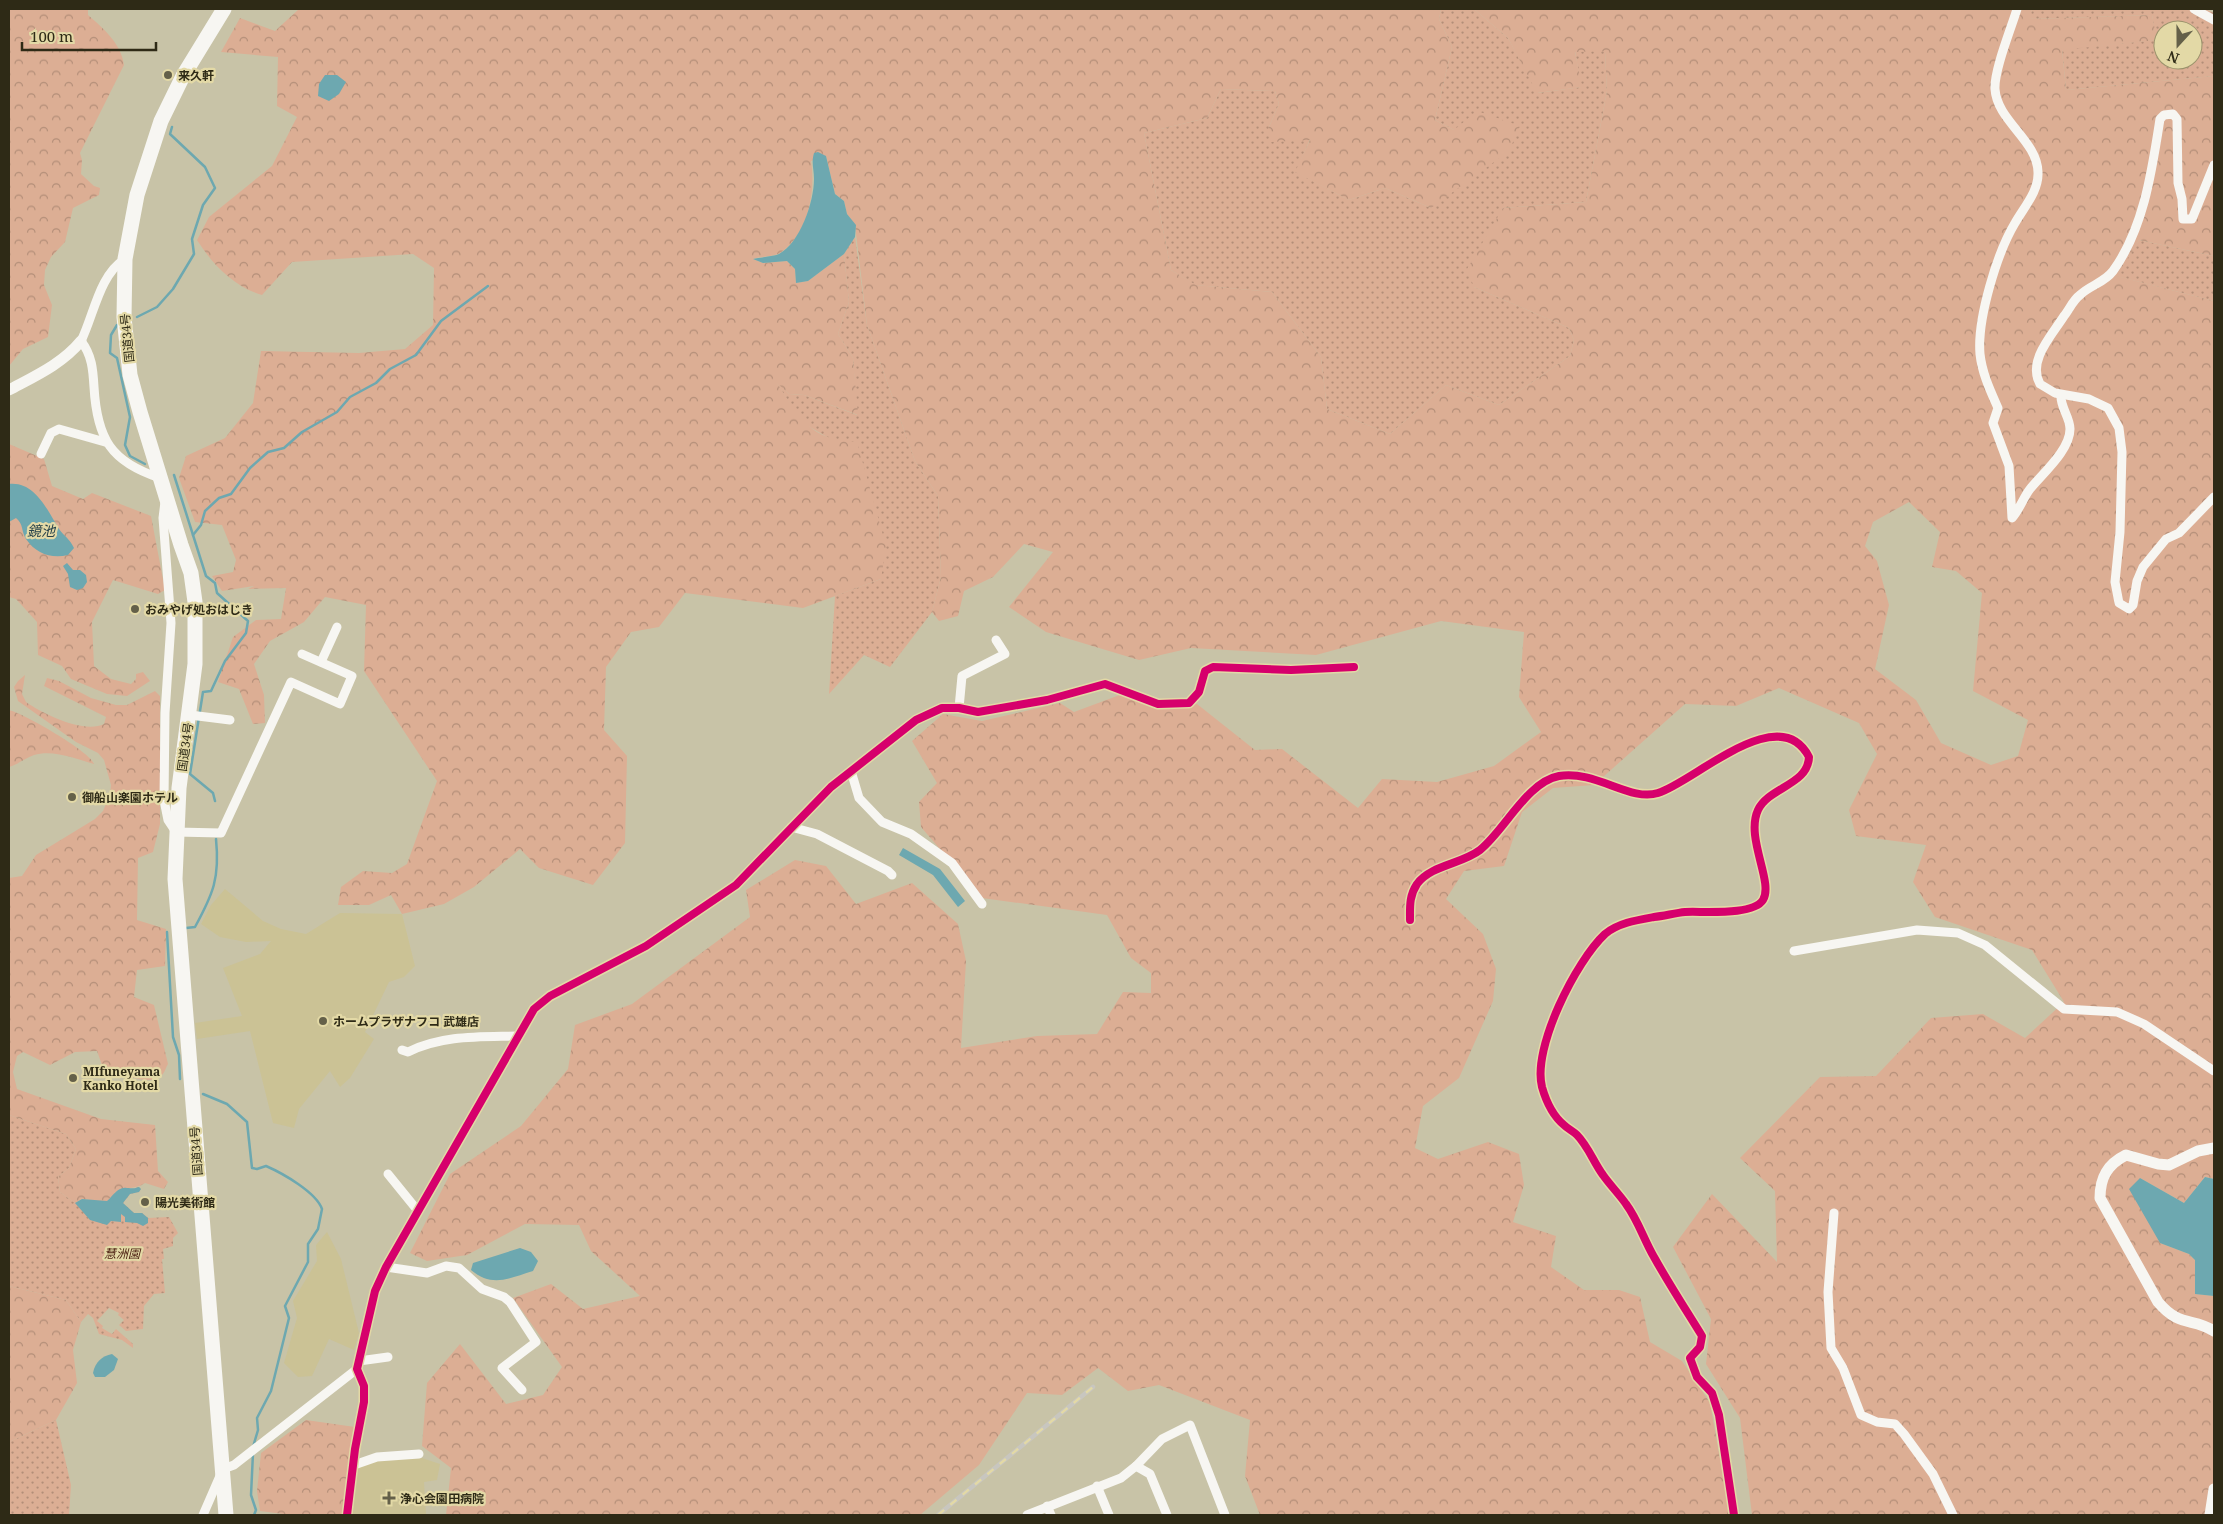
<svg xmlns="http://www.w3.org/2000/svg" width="2223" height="1524" font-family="'Noto Serif','Noto Sans JP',serif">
<defs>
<pattern id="grass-dots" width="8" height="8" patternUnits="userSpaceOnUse" patternTransform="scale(1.25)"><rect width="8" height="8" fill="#dcae94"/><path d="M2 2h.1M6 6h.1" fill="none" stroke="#b38e78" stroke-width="1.8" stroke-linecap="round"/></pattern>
<pattern id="forest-crowns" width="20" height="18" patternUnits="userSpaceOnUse" patternTransform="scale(1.25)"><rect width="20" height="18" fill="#dcae94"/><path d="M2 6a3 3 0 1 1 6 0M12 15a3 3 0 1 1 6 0" fill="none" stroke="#b38e78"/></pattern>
</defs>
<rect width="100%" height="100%" fill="#c8c3a7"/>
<!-- built -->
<g fill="#cbc295">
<polygon points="225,889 263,921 281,929 306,934 340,913 402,914 415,966 404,977 389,982 365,1032 374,1039 350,1078 340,1087 330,1071 299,1109 294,1128 273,1123 250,1031 197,1039 195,1023 242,1016 223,968 260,954 271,941 246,942 220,937 201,924 211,905"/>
<polygon points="327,1232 341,1259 359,1333 354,1350 329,1339 312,1376 298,1377 284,1363 297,1318 293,1301 317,1261 316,1245"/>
<polygon points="419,1457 440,1464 437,1480 424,1482 426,1515 350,1515 357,1468 380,1459"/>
</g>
<!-- grass -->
<g fill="url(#grass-dots)" fill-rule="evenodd">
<polygon points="1441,9 1474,9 1508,38 1538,93 1581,87 1575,51 1605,51 1607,91 1586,202 1503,208 1474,287 1569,328 1574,340 1570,356 1499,405 1446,385 1390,434 1327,409 1321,357 1272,292 1195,285 1171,270 1144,133 1207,118 1221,89 1275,91 1279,104 1269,127 1310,139 1296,172 1349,200 1385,188 1431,208 1454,130 1435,120 1452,47 1439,19"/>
<path d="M2032 9H2205L2214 13V76L2066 90 2062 49 2156 40 2152 15 2029 19ZM2163 30H2193V60H2163Z"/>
<polygon points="855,237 867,325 915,461 938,496 941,577 932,612 890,667 864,655 829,694 835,596 881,579 834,441 801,422 775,380 789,394 804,395 857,415 853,358 838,334 849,302 844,254"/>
<polygon points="2139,240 2214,256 2214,301 2116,276"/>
<polygon points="9,1115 66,1134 76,1149 69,1168 58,1177 60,1192 75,1203 139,1187 141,1189 139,1192 130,1194 123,1203 134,1213 142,1213 148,1218 169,1217 178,1233 173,1238 173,1246 163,1249 164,1259 162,1259 165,1293 154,1294 144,1306 143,1329 126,1331 119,1325 124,1320 118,1315 119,1313 109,1308 97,1321 103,1326 102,1328 112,1334 116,1329 133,1344 133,1348 122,1340 99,1334 93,1318 88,1314 81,1322 66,1300 9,1286"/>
<polygon points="56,1420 71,1485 69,1515 9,1515 9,1442"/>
</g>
<!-- forest -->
<g fill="url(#forest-crowns)" fill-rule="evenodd">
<path d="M9 9H88V15C103 28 121 43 124 65L80 153 82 160 81 174 94 186 100 188 99 195 73 208 65 242 51 257 45 270 44 285 52 305 48 337 23 349 9 366Z"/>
<path d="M299 9H1441L1439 19 1452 47 1435 120 1454 130 1477 111 1520 126 1509 151 1431 208 1385 188 1349 200 1295 172 1310 140 1270 142 1269 127 1279 104 1275 91 1221 89 1207 118 1144 133 1171 270 1196 285 1272 292 1321 357 1327 409 1390 434 1446 385 1499 405 1570 356 1574 340 1569 328 1474 287 1467 269 1503 208 1586 202 1607 91 1605 51 1575 52 1582 87 1537 93 1508 38 1474 9H2032L2030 19 2152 15 2157 40 2062 50 2066 90 2214 76V256L2139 240 2117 276 2214 301V1179L2205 1177 2184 1203 2140 1178 2160 1243 2189 1254 2195 1260V1294L2214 1296V1515H1752L1740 1418 1706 1364 1711 1319 1673 1247 1712 1194 1777 1262 1775 1191 1740 1158 1820 1077 1876 1076 1931 1018 1983 1014 2025 1038 2064 1002 2032 950 1935 917 1913 882 1926 845 1856 836 1849 810 1877 754 1859 723 1779 688 1736 706 1685 704 1594 785 1553 788 1522 812 1504 866 1464 871 1446 899 1483 934 1496 969 1493 1001 1459 1078 1423 1106 1415 1148 1438 1159 1488 1142 1519 1154 1524 1185 1513 1222 1556 1236 1551 1267 1584 1290H1619L1640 1297 1650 1342 1682 1361 1710 1403 1730 1515H1260L1245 1476 1250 1420 1159 1385 1128 1391 1098 1368 1062 1395 1027 1393 979 1465 920 1515H446L451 1468 422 1446 427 1383 460 1344 506 1404 543 1395 562 1367 513 1298 551 1284 583 1309 640 1296 591 1251 579 1225 525 1224 467 1255 427 1261 410 1253 450 1174 521 1126 568 1069 575 1025 632 1004 750 917 746 890 795 860 826 866 856 904 912 883 958 924 966 961 961 1048 1037 1036 1097 1034 1123 992 1151 993V973L1131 958 1107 915 982 898 921 827 919 802 937 783 912 741 943 714 982 721 1060 703 1074 712 1125 693 1163 709 1197 704 1255 750 1282 749 1358 808 1382 779 1437 782 1494 766 1541 732 1519 697 1524 632 1441 621 1316 655 1191 648 1139 660 1046 632 1009 607 1053 552 1024 544 993 577 964 591 958 616 939 621 932 612 941 577 938 496 915 461 867 325 855 225 847 214 844 201 835 194 826 156 811 161C816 192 808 235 780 253 773 257 761 256 753 259L763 263 787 261 795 269 796 283 808 281 844 254 849 302 838 334 853 358 858 415 804 395 789 394 777 383C800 419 810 440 857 442L886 546 881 579 803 608 685 593 659 627 631 632 606 667 604 730 627 756 625 843 593 885 539 868 520 849 474 887 444 904 402 914 391 895 369 905H338L341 887 363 871 392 873 407 864 437 781 364 671 366 605 325 597 304 622 270 641 254 664 264 695 265 723 253 724 239 689 218 682 233 637 256 620 281 619 286 588 248 589 254 586 222 591 212 576 233 572 236 560 222 525 195 522 179 478 186 456 225 438 253 403 261 351 359 353 405 349 433 325 434 268 413 254 292 262 262 295C234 287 212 264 197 240L209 217 272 166 297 117 277 106 278 57 221 52 240 18 275 31ZM1909 502 1940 532 1932 567 1956 571 1982 593 1973 691 2028 720 2018 756 1991 765 1941 743 1916 700 1875 669 1889 605 1877 561 1865 546 1873 522Z"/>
<polygon points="9,444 44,459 52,486 83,499 92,493 151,516 165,590 158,594 113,580 92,622 94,666 111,679 131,684 136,679 136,674 143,672 150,681 127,696 107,694 71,679 62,666 38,655 37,622 16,599 9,597"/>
<path d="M25 675 22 694 26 702C43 714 84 734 104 724L106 717 44 686 47 678 59 681 91 698 116 705H127L155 691 160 696V824L153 852 138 858 137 920 166 929 165 966 137 970 134 997 154 1005 168 1064C166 1067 165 1072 162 1075 150 1088 116 1072 102 1065L97 1051 75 1052 50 1065 23 1052 17 1056 13 1072 17 1089 101 1119 155 1125 158 1171 168 1182 164 1189 145 1183C135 1190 126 1186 116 1192 113 1194 110 1198 107 1201L82 1199 75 1203 60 1192 58 1177 69 1168 76 1149 66 1134 9 1115V878L22 876 36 855 95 819 103 811 110 795 111 785 104 760 98 753 76 742 18 701 14 687 18 681Z"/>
<path d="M9 710C23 713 91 752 94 764 77 759 53 749 34 755 25 758 19 764 9 767Z"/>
<polygon points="9,1286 66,1300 81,1322 73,1350 77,1383 56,1420 9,1442"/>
<polygon points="306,1420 355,1427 342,1515 291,1515 260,1511 257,1491 261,1453"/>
</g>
<!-- water -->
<g fill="#6da8b0">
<polygon points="325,75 337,75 346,82 339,94 329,101 318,96 319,84"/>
<path d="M818 152 826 156 835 194 844 201 847 214 856 225 855 237 844 254 808 281 796 283 795 269 787 261 763 263 753 259C760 257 772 257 779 254 800 243 814 202 814 179 814 169 811 163 814 153Z"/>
<path d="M9 484C35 481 48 511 59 529 64 536 70 539 74 548L68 555C52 559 36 554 26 539 21 531 24 525 16 518L9 522Z"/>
<polygon points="67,563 73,570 80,570 86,575 87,582 83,588 77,590 70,587 68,574 63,566"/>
<polygon points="903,848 940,869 965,901 958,907 933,875 899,855"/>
<polygon points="2205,1177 2214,1179 2214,1296 2195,1294 2195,1260 2189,1254 2160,1243 2129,1189 2140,1178 2184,1203"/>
<path d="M139 1187 141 1189 139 1192 130 1194 123 1203 134 1213H142L148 1218V1223L143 1226 137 1223 125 1222V1217L121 1214V1222L111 1221 107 1225 90 1220 75 1203 82 1199 107 1201C113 1196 118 1186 127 1188 132 1188 134 1189 139 1187Z"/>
<path d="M520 1248 531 1252 538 1261 533 1271C510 1278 492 1288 471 1270L473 1263Z"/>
<path d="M112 1354 118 1359 114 1370 105 1377H95L93 1373C95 1362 102 1356 112 1354Z"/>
</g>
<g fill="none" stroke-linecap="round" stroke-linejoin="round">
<!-- stream -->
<g stroke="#6da8b0" stroke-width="2.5">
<polyline points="137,317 157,307 173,289 194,254 192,239 203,205 215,188 205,167 170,134 172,127"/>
<polyline points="117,325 111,335 110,353 117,358 130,417 125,445 130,456 145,464"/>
<polyline points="174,475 206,576 215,583 217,593 248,621 246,633 225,661 211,691 203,692 190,774 213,793 215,801"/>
<polyline points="193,535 201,525 205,511 219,498 231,494 250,468 268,452 284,448 302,432 337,412 350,397 376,383 390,369 416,355 441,321 488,286"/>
<path d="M186 928 195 927C213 894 220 878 216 839"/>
<polyline points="167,932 173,1037 179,1055 180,1079"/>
<path d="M203 1094 227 1104 247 1122 252 1168 257 1169 266 1166C282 1173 316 1192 322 1209L318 1229 308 1244V1262L285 1306 289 1318 271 1391 257 1418 258 1430 253 1447"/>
<polyline points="253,1453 251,1495 256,1510 254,1515"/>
</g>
<!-- minor -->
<g stroke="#f7f6f2" stroke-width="9">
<path d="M2017 9C2011 29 1994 70 1995 89 1997 121 2037 140 2038 172 2039 191 2024 207 2015 223 1997 253 1977 319 1980 354 1982 373 1990 390 1998 408L1993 423 2009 466 2012 518C2020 509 2023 498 2030 489 2043 473 2070 450 2070 429 2070 417 2060 407 2061 395"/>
<polyline points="2194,9 2214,20"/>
<path d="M2214 165 2192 219H2183L2182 199 2178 183 2177 119 2173 114 2164 115 2160 119C2152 170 2144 228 2113 271 2104 283 2090 285 2080 295 2073 300 2069 310 2064 316 2052 335 2027 361 2040 384L2055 393 2089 399 2108 408 2119 428 2122 452 2120 532 2115 582 2119 603 2129 609 2133 605 2137 581 2143 567 2166 539 2179 533 2214 497"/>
<path d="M125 259C99 275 94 315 81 341 92 355 93 370 94 387 97 439 111 462 160 478"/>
<polyline points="41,454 51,433 59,429 105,442"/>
<polyline points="165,502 163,518 171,623 165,713 164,800 168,820 176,832 221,833 291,682 340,704 352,676 302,654"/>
<polyline points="321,662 337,627"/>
<polyline points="959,708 962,676 1005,654 996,640"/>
<polyline points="190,715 230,720"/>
<polyline points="851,771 859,798 882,822 911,834 952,863 982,904"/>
<polyline points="791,827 817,834 888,871 892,875"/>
<path d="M1410 920C1410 907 1409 896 1417 884 1431 865 1462 864 1480 850 1505 830 1527 782 1559 776 1596 770 1630 802 1658 793 1694 782 1779 699 1809 757 1808 785 1769 787 1758 810 1745 838 1774 882 1763 900 1753 916 1703 911 1685 912 1675 913 1664 916 1654 917 1637 920 1618 923 1605 934 1576 961 1532 1048 1542 1087 1546 1101 1553 1116 1564 1125 1568 1129 1573 1131 1577 1135 1588 1146 1594 1163 1603 1175 1610 1185 1619 1194 1626 1204 1638 1220 1644 1240 1654 1257 1669 1284 1686 1310 1702 1336L1700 1347 1690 1358 1697 1377 1712 1393 1719 1415 1734 1515"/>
<polyline points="1794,951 1917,930 1958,933 1985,945 2064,1009 2117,1012 2144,1024 2214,1071"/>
<path d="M402 1050 408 1052C442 1035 480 1037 517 1036"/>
<polyline points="388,1174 418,1211"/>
<polyline points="1834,1213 1828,1292 1831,1348 1843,1368 1861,1415 1877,1422 1895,1424 1904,1434 1933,1474 1953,1515"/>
<polyline points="386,1267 427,1273 446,1266 459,1268 482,1289 504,1297 510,1302 536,1342 502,1368 522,1390"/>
<polyline points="359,1361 388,1357"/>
<polyline points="354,1465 377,1457 419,1454"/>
<polyline points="1136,1466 1150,1474 1167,1515"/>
<polyline points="1097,1486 1109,1515"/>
<polyline points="1047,1506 1051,1515"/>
<polyline points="203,1515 223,1469 234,1465 357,1369"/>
<polyline points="347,1515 355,1449 364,1402 364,1386 357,1369 375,1291 386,1267 534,1009 550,996 646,946 736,885 831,787 916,720 942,708 959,708 978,712 1047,700 1105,684 1158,704 1189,703 1199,692 1205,671 1213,667 1291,670 1354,667"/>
<polyline points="1027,1515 1121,1478 1136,1466 1162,1439 1190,1425 1225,1515"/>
</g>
<!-- tertiary -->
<g stroke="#f7f6f2" stroke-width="11">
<path d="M9 390C35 376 62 364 81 341"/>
<path d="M2214 1148 2198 1151 2169 1165 2158 1164 2126 1155C2108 1164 2100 1177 2100 1198L2158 1302C2180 1328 2192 1317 2214 1331"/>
<polyline points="2210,1515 2214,1489"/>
</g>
<!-- trunk -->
<polyline stroke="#f7f6f2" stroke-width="15" points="224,9 183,76 161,121 137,195 125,259 124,317 130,375 140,412 181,545 191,573 195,602 195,664 179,788 175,879 226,1515"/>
<defs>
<polyline id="rail" points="938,1515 1093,1387"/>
</defs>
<!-- rail casing -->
<use href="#rail" stroke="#c8c6bf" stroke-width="4.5"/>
<!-- rail -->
<use href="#rail" stroke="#e3d9a6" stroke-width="2.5" stroke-dasharray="8" stroke-linecap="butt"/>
<defs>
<g id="cycleway">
<path d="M1410 920C1410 907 1409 896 1417 884 1431 865 1462 864 1480 850 1505 830 1527 782 1559 776 1596 770 1630 802 1658 793 1694 782 1779 699 1809 757 1808 785 1769 787 1758 810 1745 838 1774 882 1763 900 1753 916 1703 911 1685 912 1675 913 1664 916 1654 917 1637 920 1618 923 1605 934 1576 961 1532 1048 1542 1087 1546 1101 1553 1116 1564 1125 1568 1129 1573 1131 1577 1135 1588 1146 1594 1163 1603 1175 1610 1185 1619 1194 1626 1204 1638 1220 1644 1240 1654 1257 1669 1284 1686 1310 1702 1336L1700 1347 1690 1358 1697 1377 1712 1393 1719 1415 1734 1515"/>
<polyline points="347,1515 355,1449 364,1402 364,1386 357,1369 375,1291 386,1267 534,1009 550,996 646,946 736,885 831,787 916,720 942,708 959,708 978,712 1047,700 1105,684 1158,704 1189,703 1199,692 1205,671 1213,667 1291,670 1354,667"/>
</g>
</defs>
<!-- cycleway casing -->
<use href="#cycleway" stroke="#e3d9a6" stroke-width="11"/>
<!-- cycleway -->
<use href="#cycleway" stroke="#d6006c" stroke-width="8"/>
</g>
<!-- markers -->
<g fill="#646049" stroke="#e3d9a6" stroke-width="2">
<circle cx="168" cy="75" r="5"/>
<circle cx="135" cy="609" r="5"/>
<circle cx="72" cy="797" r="5"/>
<circle cx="323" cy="1021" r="5"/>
<circle cx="73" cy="1078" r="5"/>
<circle cx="145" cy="1202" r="5"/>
<path d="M386.5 1490.5h5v5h5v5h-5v5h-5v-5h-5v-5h5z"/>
</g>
<g text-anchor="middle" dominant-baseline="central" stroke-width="4.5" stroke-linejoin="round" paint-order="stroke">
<!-- poi labels -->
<g font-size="12" font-weight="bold" fill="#2e2a16" stroke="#e3d9a6" text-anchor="start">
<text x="178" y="75">来久軒</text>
<text x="145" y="609">おみやげ処おはじき</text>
<text x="82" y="797">御船山楽園ホテル</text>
<text x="333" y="1021">ホームプラザナフコ 武雄店</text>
<text x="83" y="1071">MIfuneyama<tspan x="83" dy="14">Kanko Hotel</tspan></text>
<text x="155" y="1202">陽光美術館</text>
<text x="400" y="1498">浄心会園田病院</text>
</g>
<!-- street labels -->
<g font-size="12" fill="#2e2a16" stroke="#e3d9a6">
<text transform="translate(127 338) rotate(-96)">国道34号</text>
<text transform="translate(185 747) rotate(-82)">国道34号</text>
<text transform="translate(196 1151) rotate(-94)">国道34号</text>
</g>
<!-- park labels -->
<g font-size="12" font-style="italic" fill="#4c2012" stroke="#e3d9a6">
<text x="122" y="1253">慧洲園</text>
</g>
<!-- water labels -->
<g font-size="14" font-style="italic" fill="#27424a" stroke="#e3d9a6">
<text x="41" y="530">鏡池</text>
</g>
</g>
<!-- border -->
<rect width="2223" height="1524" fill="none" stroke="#2e2a16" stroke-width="20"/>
<!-- north arrow -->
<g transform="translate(2178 45) rotate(201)"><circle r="24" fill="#e3d9a6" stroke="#9b936c"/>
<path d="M0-4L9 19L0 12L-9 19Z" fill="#646049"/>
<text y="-8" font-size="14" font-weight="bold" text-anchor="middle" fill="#2e2a16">N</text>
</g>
<!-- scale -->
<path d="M22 42v8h134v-8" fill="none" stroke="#2e2a16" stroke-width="2.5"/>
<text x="30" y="42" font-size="15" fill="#2e2a16" stroke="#e3d9a6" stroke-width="4" paint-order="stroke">100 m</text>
</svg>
